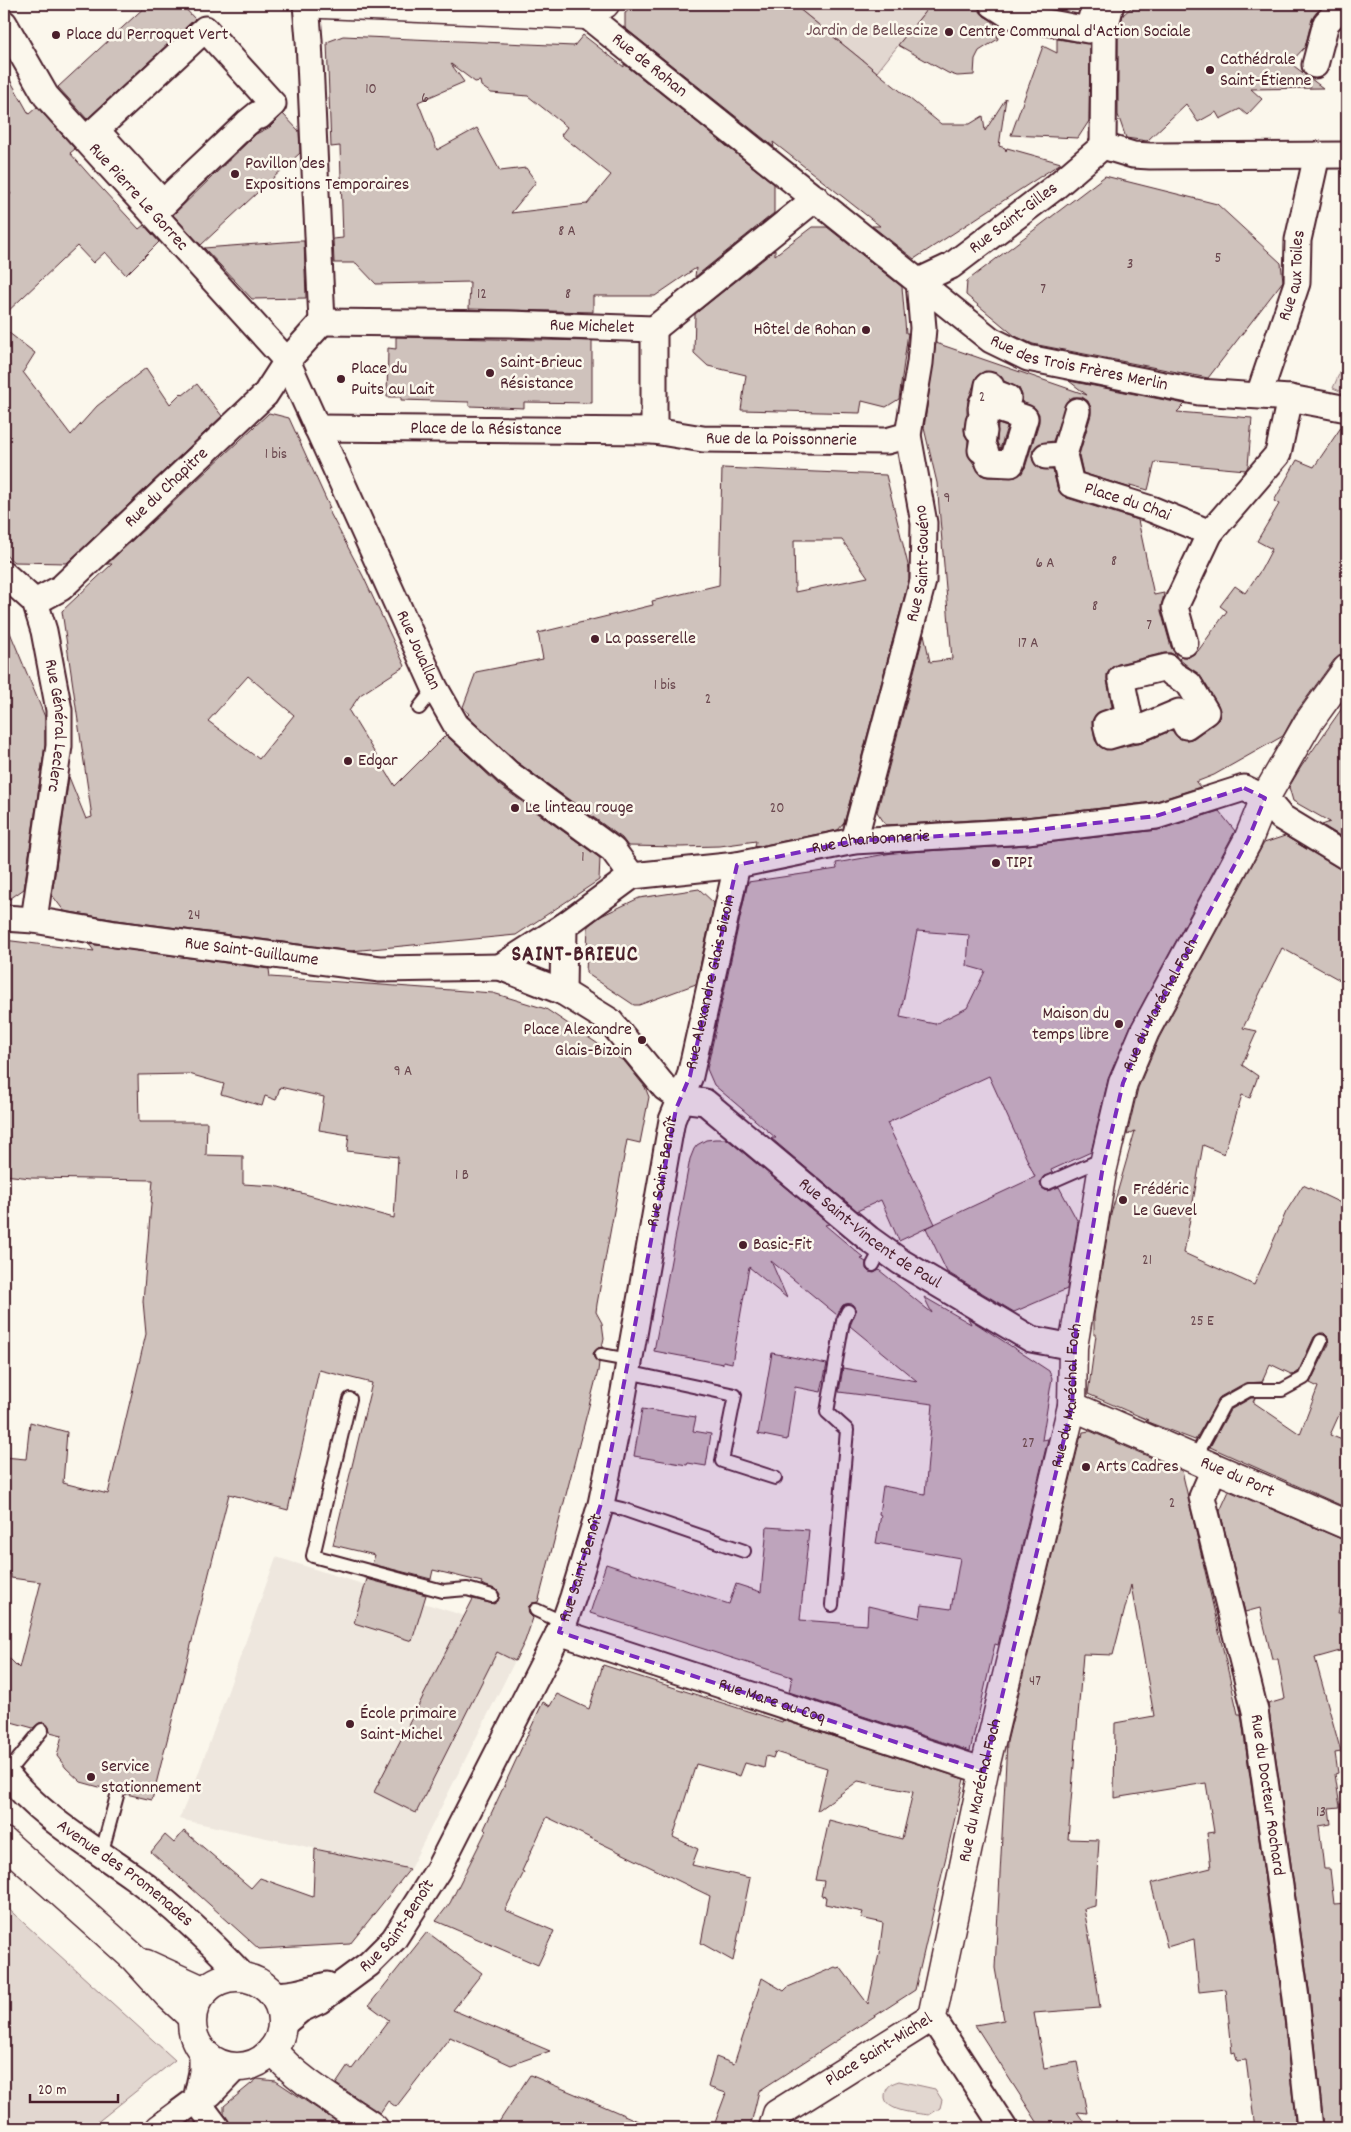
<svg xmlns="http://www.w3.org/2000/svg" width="1351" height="2132" font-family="Dekko,sans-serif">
<rect width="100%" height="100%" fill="#fbf7ec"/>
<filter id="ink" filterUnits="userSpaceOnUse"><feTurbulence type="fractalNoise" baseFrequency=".02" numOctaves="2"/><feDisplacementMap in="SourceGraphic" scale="10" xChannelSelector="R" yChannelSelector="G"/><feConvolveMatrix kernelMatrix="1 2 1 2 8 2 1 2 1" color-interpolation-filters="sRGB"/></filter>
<g filter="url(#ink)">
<!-- built -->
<polygon fill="#eee7de" points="276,1557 465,1616 525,1641 410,1869 179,1819 196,1780"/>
<!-- green -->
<g fill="#e2d7d0" stroke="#967b7e">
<polygon points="793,4 931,4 877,72"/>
<polygon points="1347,356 1347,394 1333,388"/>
<polygon points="4,1905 175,2060 90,2128 4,2128"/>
<path d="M899 2081 935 2089 942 2100 940 2108 929 2115C917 2113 878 2112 886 2091 889 2084 893 2083 899 2081Z"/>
</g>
<!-- building -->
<g fill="#cfc2bc" stroke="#4a1f2b" fill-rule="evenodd">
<polygon points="148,4 181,4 195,19 87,119 58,87"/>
<polygon points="638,4 793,4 941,124 970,124 983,116 985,131 1006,98 999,146 1005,148 1006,151 1007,148 1061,163 914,259 872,226 880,226 773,142 774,147 625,28 625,13"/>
<polygon points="931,4 977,4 984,16 994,22 998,39 979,51 975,59 974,75 957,76 948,73 898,45"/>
<polygon points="1135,4 1324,4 1312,19 1305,47 1290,63 1323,88 1251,89 1262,99 1247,115 1240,109 1220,119 1216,112 1198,122 1186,104 1147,141 1126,138 1118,115 1118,35 1123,15"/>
<path d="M583 35 624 67V64L774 184V213L695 277 696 268 655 296H593V312L469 309 470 282 376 284 356 263H334L333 239 343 238 340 146 331 147 327 42 343 36 574 46ZM451 64 475 82 480 81 481 86 491 93 528 96 567 127 561 135 611 175 587 204 511 213 536 182 526 168 500 171 477 128 437 150 418 102 464 82Z"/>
<polygon points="1057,39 1090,44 1089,121 1078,138 1011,135 1043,46 1057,53"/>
<polygon points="4,69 29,114 37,107 75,149 70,153 92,178 139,229 144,225 159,242 126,275 105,252 93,263 77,246 4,315 4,208 8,204 4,199 11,194 4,184"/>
<polygon points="283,114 299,131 300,153 201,245 173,215 256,134 270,127"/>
<polygon points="1105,176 1217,204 1281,263 1283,281 1208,378 1033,344 1015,336 966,295 967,281"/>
<polygon points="812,227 827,227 902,287 906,333 908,333 899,399 886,407 862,401 860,413 741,410 746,375 708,366 694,353 695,314 775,250 775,255"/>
<polygon points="298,241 304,241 306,298 252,299 204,248"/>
<polygon points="4,329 35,353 23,372 71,435 97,406 146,368 170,404 181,393 183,395 197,384 222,416 67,563 14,562 4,554"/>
<polygon points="396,337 592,341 592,403 524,402 524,408 469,406 469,402 401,400 401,397 387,397 388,348 396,349"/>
<path d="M936 343 1087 395 1069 381 1185 404 1177 412 1252 418 1248 466 1246 470 1155 462 1148 490 1130 485 1131 488 1083 473 1079 455 1091 415V408L1088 401 1082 397H1073L1067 401 1053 441 1039 444 1033 450 1032 457 1034 463 1040 469 1053 470 1057 487 1061 494 1067 498 1138 520 1154 595 1164 593 1161 611 1171 647 1177 657 1171 653H1164L1118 664 1111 668 1107 674V680L1112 707 1096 714 1092 721 1095 740 1099 746 1106 750 1142 743 1172 730 1178 738 1187 740 1194 738 1219 719 1220 712 1218 705 1201 677 1179 659 1181 657H1189L1198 651 1227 611 1220 606 1235 586 1245 593 1261 570 1272 549 1257 541 1279 504 1274 501 1297 460 1314 467 1344 423H1347V654L1340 655 1334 660 1295 714 1283 736 1214 775 1196 782 1200 787 1153 802 1026 817 886 825 877 812 924 634 930 662 952 659 937 483 924 428ZM985 371 996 373 1004 381 1019 388 1022 395V402L1035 408 1039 414V422L1025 468 1016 477H988L981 475 968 455V440L965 435 964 428 967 414 968 401 977 376Z"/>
<path d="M269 413 289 418 330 508 328 509 363 576 405 666 360 695 349 711 395 786 446 735 499 785 600 858 599 880 516 935 351 951 117 920 64 911 52 895 69 777 86 819 92 817 62 611 112 564H107ZM248 676 294 715 259 759 208 721Z"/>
<polygon points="998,424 1007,427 1000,449 997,443"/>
<path d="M722 468 886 475 909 569V579L844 823 838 830 755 847 756 841 720 846 680 847 628 846 622 838 517 762 467 716 469 714 463 707 476 672 543 659 538 633 653 605 652 601 719 585ZM794 540H842L868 577 795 592Z"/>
<polygon points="4,618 45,717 45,745 24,889 4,903"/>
<polygon points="1347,701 1347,840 1322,825 1330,822 1293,801 1289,787 1301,767"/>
<path d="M1219 811 1235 831 1131 1025 1108 1079 1091 1152 1051 1170 1052 1173 1044 1176 1040 1182 1041 1187 1047 1191 1059 1187 1078 1222 1067 1289 1014 1312 947 1272 926 1228 1035 1177 989 1076 887 1123 935 1224 899 1241 881 1200 857 1211 771 1138H776L714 1085 707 1069 748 882 837 869 836 863 892 853 1028 845 1158 830ZM917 931 969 935 967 966 985 971 967 1008 935 1024 900 1017Z"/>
<polygon points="1285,836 1340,869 1347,871 1347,984 1282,948 1243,1028 1257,1031 1242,1065 1258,1076 1250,1098 1242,1095 1224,1154 1203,1145 1184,1253 1254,1285 1286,1212 1303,1185 1347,1206 1347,1397 1330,1435 1347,1442 1347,1508 1210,1447 1230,1410 1251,1398 1255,1398 1253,1402 1300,1434 1318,1387 1310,1383 1329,1344 1328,1337 1324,1333 1320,1333 1314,1337 1298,1372 1293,1375 1270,1364 1262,1382 1245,1383 1220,1397 1195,1440 1145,1421 1148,1420 1088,1394 1096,1335 1094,1335 1094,1315 1111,1214 1135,1131 1127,1135 1138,1088 1159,1038 1264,843"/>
<polygon points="699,889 714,903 696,984 639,1005 634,1005 586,973 588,926 601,916 639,898"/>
<path d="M4 940 94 951 89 944 269 969 270 977 493 993 546 1009 625 1062 645 1087 649 1097 640 1143 627 1140 597 1304 596 1312 602 1323 604 1338 602 1347 598 1348 593 1353 594 1358 599 1363 598 1371 539 1599 538 1602 532 1603 528 1607 529 1614 533 1618 525 1641 515 1661 497 1652 416 1813 374 1792 473 1599 494 1604 498 1601 500 1594 497 1590 481 1584 482 1582 433 1570 431 1579 372 1564 375 1555 333 1545 372 1383 319 1370 288 1510 229 1494 152 1800 126 1794 124 1787 120 1784 113 1786 110 1790 81 1782 66 1768 57 1756 62 1735 50 1732 49 1727 44 1722 39 1723 33 1728 4 1720V1653L19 1668 41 1582 11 1578V1574H4V1457L26 1459 30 1422 67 1432 63 1483 108 1494 146 1334 143 1301 153 1180 31 1178 4 1175ZM189 1074 224 1084 221 1094 262 1106 265 1096 276 1100 280 1087 324 1097 319 1130 349 1135 347 1151 398 1157 394 1218 275 1186 243 1184V1156L206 1155 207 1122H139L138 1075Z"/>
<polygon points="715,1139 727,1139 829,1224 825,1225 864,1258 861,1259 866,1262 866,1269 869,1272 874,1273 879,1270 932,1313 924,1297 971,1324 968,1318 1049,1371 1052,1378 1042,1440 1048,1439 998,1645 995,1644 970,1751 789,1692 792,1677 590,1613 606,1564 729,1604 736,1584 761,1592 767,1527 809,1530 800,1620 867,1625 868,1606 920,1618 922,1605 951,1609 960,1558 876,1543 881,1515 879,1514 883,1486 925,1494 933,1404 839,1392 843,1368 917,1381 850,1326 856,1311 852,1304 843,1305 837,1315 771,1261 787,1298 749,1267 732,1363 723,1361 723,1364 654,1351 690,1159 694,1149 697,1145 706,1140"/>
<polygon points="772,1353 827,1364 821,1392 795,1387 787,1440 758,1434"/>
<polygon points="642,1409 696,1417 693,1431 711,1434 706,1466 688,1463 687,1465 634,1456"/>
<polygon points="1090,1431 1182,1471 1238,1714 1241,1714 1282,2000 1296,2128 1255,2128 1246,2060 1237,2061 1235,2052 1232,2053 1226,1989 1199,1992 1194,1939 1167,1947 1151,1883 1211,1868 1207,1833 1214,1832 1206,1783 1114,1798 1115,1723 1154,1716 1131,1585 1113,1655 1083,1654 1068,1839 1099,1840 1095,1906 1084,1909 1094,1963 1100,2008 1034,2013 1044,2068 1077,2062 1087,2113 1077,2112 1088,2128 1041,2128 975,2025 1004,2020 995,1968 1007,1742 1081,1435 1082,1437 1083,1432"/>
<polygon points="1229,1491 1341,1539 1347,1540 1347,1579 1338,1613 1347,1613 1347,1649 1315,1658 1341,1752 1335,1753 1338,1773 1335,1774 1340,1807 1329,1808 1331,1824 1319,1826 1324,1869 1330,1869 1334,1904 1347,1903 1347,2128 1324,2128 1310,1996 1268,1704 1285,1699 1278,1659 1272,1659 1260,1608 1245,1612 1220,1511"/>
<polygon points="367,1579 426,1595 412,1641 354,1623"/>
<polygon points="603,1665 782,1722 783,1720 964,1779 915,1990 759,2091 750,2128 713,2128 726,2093 708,2087 716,2057 734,2064 762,1978 784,1991 788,1987 835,1967 837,1968 840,1967 868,2004 879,1954 883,1923 861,1918 863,1912 825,1904 826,1897 821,1896 824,1881 816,1880 829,1820 902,1839 913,1792 858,1781 817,1811 827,1768 775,1752 773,1758 766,1756 764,1768 745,1763 740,1776 696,1764 673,1837 698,1849 692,1865 750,1878 733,1961 701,1943 710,1896 547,1817 522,1871 524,1872 505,1910 554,1931 538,1965 436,1921 450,1903 486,1831 484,1829 543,1702 550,1706 557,1694 589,1709"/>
<polygon points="184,1831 251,1888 260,1878 313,1897 315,1849 410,1869 350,1944 259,1949 151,1852 165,1835 174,1843"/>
<polygon points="427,1932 482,1973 453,2010 550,2051 511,2065 450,2037 396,2107 388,2101 380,2113 336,2084 348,2066 352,2069 389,2020 369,2005"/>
<polygon points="530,2075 587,2099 654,2128 495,2128"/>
<polygon points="257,2079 276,2081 346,2128 232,2128 224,2113 224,2106"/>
</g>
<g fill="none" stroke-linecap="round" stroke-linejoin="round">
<defs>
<g id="lane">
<polyline points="419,708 435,688"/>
<polyline points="1048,1183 1105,1158"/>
<polyline points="873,1265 882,1248"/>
<polyline points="601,1355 629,1360"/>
<polyline points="627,1372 735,1395 722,1461 775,1478"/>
<polyline points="350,1399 313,1556 443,1591 467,1589 492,1596"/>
<polyline points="1195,1458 1224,1404 1249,1390 1282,1390 1304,1378 1321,1341"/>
<polyline points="601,1504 622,1509 744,1551"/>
<polyline points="832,1605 847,1430 827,1412 843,1321 848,1311"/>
<polyline points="536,1610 564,1623"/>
<polyline points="6,1774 42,1730"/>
<polyline points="101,1855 118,1792"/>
</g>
<g id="street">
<polyline points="306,4 309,40 322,322"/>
<polyline points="992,4 1009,15 1088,30 1095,4"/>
<path id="s1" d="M586 15 991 340 1028 358 1199 392 1290 398 1347 409"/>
<path id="s2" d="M4 23 46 96 287 361 435 688 456 725 508 773 613 850 632 876"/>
<polygon points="205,29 273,104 260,116 258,114 247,123 174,192 175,193 164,204 96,130"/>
<polyline points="1315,65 1326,23 1344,4"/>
<polyline points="1103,146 1133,155 1150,156 1347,155"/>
<polyline points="1103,146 1104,33 1111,4"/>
<path id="s3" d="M919 281 951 266 1054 188 1103 146"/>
<path id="s4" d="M322 322 509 324 654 329 816 198"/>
<polygon points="988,385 991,386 990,391 1008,398 1004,411 1025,418 1011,464 989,463 985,450 981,450 984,431 978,430 979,422 984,422 986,410 981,409 982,403 985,403"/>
<path id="s5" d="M1259 395 1297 283 1298 240 1317 155"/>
<path id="s6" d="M317 428 654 431 703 439 887 441 908 435"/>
<polyline points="654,431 654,329"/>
<path id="s7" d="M1064 455 1071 484 1151 509 1210 533 1278 454 1290 398"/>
<polyline points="1046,456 1064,455 1077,411"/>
<path id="s8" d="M4 574 35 602 44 631 59 710V746L34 920"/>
<path id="s9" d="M35 602 61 588 265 395 287 361 322 322"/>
<polyline points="1185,643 1175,607 1210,533"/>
<polygon points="1167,667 1173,674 1189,684 1206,712 1186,726 1179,712 1136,730 1136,728 1109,736 1106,724 1129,716 1121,678"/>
<path id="s10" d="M854 841 923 581 924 523 908 435 920 363 923 328 919 281"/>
<path id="s11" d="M4 918 34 920 115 934 380 969 500 967 563 992 610 1021 665 1088 681 1099 705 1102 869 1239 901 1262 1031 1339 1073 1347"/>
<path id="s12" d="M500 967 564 926 632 876 737 865 854 841 1027 831 1156 816 1244 788 1265 798 1281 817 1347 857"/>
<polyline points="563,992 564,926"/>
<path id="s13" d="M1215 1467 1202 1497 1255 1711 1296 1998 1310 2128"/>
<path id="s14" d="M559 1632 984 1771"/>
<path id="s15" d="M4 1771C39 1816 88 1844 134 1877 173 1906 211 1942 244 1977"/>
<path d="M272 1994C291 1996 308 1990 327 1985"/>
<polyline points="932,2017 1004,2128"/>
<path id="s16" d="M282 2025 300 2010 319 2001 369 1964 394 1939 438 1870 564 1623 573 1597 601 1504 621 1408 672 1120 690 1076 737 865"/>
<polyline points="196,2100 202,2072 202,2050"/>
<polyline points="196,2100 217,2128"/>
<polyline points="158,2128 196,2100 210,2094 236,2067"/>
</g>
<g id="secondary">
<polyline points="322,4 586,15 605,4"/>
<path id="s17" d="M1072 1406 1347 1525"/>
<polyline points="4,1842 134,1958 168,1995 192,2017"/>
<polyline points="146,1964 205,1991"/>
<circle cx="237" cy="2022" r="45"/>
<path d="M272 2050C298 2081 341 2105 374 2128"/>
<path id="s18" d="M773 2128 777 2114 932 2017 984 1771 1072 1406 1073 1347 1076 1329 1102 1172 1123 1083 1145 1031 1248 840 1265 798 1308 723 1347 669"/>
</g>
</defs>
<!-- lane casing -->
<use href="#lane" stroke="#4a1f2b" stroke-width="16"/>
<!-- street casing -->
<use href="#street" stroke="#4a1f2b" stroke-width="29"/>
<!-- secondary casing -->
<use href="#secondary" stroke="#4a1f2b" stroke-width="31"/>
<!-- lane -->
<use href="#lane" stroke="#fbf7ec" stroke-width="12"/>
<!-- street -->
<use href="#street" stroke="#fbf7ec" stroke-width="25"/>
<!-- secondary -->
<use href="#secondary" stroke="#fbf7ec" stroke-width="28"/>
</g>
</g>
<!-- marked area -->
<path fill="#7b2cbf" fill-opacity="0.2" stroke="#7b2cbf" stroke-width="4" stroke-dasharray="10 6" stroke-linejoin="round" d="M1244 788 1265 798 1248 840 1145 1031 1123 1083 1102 1172 1076 1329 1072 1406 984 1771 559 1632 601 1504 676 1109 690 1076 737 865 854 841 1027 831 1156 816Z"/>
<!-- markers -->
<g fill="#4a1f2b" stroke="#fbf7ec" stroke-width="2">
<circle cx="949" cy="32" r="5"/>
<circle cx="56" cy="35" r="5"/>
<circle cx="1210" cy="70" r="5"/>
<circle cx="235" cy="174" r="5"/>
<circle cx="866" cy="330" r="5"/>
<circle cx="490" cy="373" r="5"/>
<circle cx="341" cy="379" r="5"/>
<circle cx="595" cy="639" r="5"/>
<circle cx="348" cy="761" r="5"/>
<circle cx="515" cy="808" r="5"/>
<circle cx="996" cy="863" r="5"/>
<circle cx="1119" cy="1024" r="5"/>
<circle cx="642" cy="1040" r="5"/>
<circle cx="1123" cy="1200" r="5"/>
<circle cx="743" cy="1245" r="5"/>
<circle cx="1086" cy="1467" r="5"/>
<circle cx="350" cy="1724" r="5"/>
<circle cx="91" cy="1777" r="5"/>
</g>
<g text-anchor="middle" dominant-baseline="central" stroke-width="5" stroke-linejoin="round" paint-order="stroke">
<!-- number labels -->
<g font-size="15" fill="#6b484f">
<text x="371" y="90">10</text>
<text x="425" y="99">6</text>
<text x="567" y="232">8 A</text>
<text x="1218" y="259">5</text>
<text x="1130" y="265">3</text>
<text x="1043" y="290">7</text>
<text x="482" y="295">12</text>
<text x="568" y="295">8</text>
<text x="982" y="398">2</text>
<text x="968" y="414">1</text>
<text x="276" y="455">1 bis</text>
<text x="947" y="499">9</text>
<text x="1114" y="562">8</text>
<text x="1045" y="564">6 A</text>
<text x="1095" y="607">8</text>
<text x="1149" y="626">7</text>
<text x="1028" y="644">17 A</text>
<text x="665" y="686">1 bis</text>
<text x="708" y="700">2</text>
<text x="777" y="809">20</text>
<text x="583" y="858">1</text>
<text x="194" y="916">24</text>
<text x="403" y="1072">9 A</text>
<text x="462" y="1176">1 B</text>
<text x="1147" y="1261">21</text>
<text x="1202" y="1322">25 E</text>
<text x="1028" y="1444">27</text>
<text x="1172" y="1504">2</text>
<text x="1035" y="1682">47</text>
<text x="1321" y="1813">13</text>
</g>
<!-- park labels -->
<g font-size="18" fill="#704d54" stroke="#fbf7ec">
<text x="872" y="31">Jardin de Bellescize</text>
</g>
<!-- poi labels -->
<g font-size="18" fill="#4a1f2b" stroke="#fbf7ec" text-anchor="start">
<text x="959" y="32">Centre Communal d'Action Sociale</text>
<text x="66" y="35">Place du Perroquet Vert</text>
<text x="1220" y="60">Cathédrale<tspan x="1220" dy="21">Saint-Étienne</tspan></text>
<text x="245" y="164">Pavillon des<tspan x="245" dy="21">Expositions Temporaires</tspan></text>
<text x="856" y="330" text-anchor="end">Hôtel de Rohan</text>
<text x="500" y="363">Saint-Brieuc<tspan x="500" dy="21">Résistance</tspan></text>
<text x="351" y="369">Place du<tspan x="351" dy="21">Puits au Lait</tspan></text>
<text x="605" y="639">La passerelle</text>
<text x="358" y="761">Edgar</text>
<text x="525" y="808">Le linteau rouge</text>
<text x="1006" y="863">TIPI</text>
<text x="1109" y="1014" text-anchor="end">Maison du<tspan x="1109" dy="21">temps libre</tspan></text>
<text x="632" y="1030" text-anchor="end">Place Alexandre<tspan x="632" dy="21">Glais-Bizoin</tspan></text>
<text x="1133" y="1190">Frédéric<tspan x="1133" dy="21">Le Guevel</tspan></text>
<text x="753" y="1245">Basic-Fit</text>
<text x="1096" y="1467">Arts Cadres</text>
<text x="360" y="1714">École primaire<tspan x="360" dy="21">Saint-Michel</tspan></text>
<text x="101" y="1767">Service<tspan x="101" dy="21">stationnement</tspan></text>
</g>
<!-- street labels -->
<g font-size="18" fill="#4a1f2b" stroke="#fbf7ec">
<text stroke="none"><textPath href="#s1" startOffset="81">Rue de Rohan</textPath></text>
<text stroke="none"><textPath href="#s2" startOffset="221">Rue Pierre Le Gorrec</textPath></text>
<text stroke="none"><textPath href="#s3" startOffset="114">Rue Saint-Gilles</textPath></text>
<text stroke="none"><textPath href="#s5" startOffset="125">Rue aux Toiles</textPath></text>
<text stroke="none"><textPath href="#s4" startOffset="270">Rue Michelet</textPath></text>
<text stroke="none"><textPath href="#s1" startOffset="611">Rue des Trois Frères Merlin</textPath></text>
<text stroke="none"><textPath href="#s6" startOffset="169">Place de la Résistance</textPath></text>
<text stroke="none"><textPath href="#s6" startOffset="465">Rue de la Poissonnerie</textPath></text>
<text stroke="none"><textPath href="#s9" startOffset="175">Rue du Chapitre</textPath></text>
<text stroke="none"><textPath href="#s7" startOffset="89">Place du Chai</textPath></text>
<text stroke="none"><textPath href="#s10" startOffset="286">Rue Saint-Gouéno</textPath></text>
<text stroke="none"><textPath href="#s2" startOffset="760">Rue Jouallan</textPath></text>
<text stroke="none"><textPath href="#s8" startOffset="168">Rue Général Leclerc</textPath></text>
<text stroke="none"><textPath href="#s12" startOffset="402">Rue Charbonnerie</textPath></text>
<text stroke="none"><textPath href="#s11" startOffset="250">Rue Saint-Guillaume</textPath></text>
<text stroke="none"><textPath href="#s16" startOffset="1160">Rue Alexandre Glais-Bizoin</textPath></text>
<text stroke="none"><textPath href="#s18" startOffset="1239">Rue du Maréchal Foch</textPath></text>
<text stroke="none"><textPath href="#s16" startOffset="964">Rue Saint-Benoît</textPath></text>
<text stroke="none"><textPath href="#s11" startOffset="964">Rue Saint-Vincent de Paul</textPath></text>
<text stroke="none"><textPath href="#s18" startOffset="834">Rue du Maréchal Foch</textPath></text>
<text stroke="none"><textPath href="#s17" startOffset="180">Rue du Port</textPath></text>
<text stroke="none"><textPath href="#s16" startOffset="559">Rue Saint-Benoît</textPath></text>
<text stroke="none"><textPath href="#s14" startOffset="224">Rue Mare au Coq</textPath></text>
<text stroke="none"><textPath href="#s18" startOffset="429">Rue du Maréchal Foch</textPath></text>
<text stroke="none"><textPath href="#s13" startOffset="338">Rue du Docteur Rochard</textPath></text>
<text stroke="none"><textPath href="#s15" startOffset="159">Avenue des Promenades</textPath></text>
<text stroke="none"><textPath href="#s16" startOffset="154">Rue Saint-Benoît</textPath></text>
<text stroke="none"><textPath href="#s18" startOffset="135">Place Saint-Michel</textPath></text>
</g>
<!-- district labels -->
<g font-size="22" font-weight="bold" letter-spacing="1" fill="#4a1f2b" stroke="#fbf7ec">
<text x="575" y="955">SAINT-BRIEUC</text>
</g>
</g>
<!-- margin -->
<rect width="1351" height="2132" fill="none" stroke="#fbf7ec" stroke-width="20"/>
<rect x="10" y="10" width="1331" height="2112" fill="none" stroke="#4a1f2b" stroke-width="2" filter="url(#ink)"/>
<!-- scale -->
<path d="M30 2094v8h88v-8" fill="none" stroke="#4a1f2b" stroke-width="2.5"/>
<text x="38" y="2094" font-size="15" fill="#4a1f2b" stroke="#fbf7ec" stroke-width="4" paint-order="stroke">20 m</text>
</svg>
